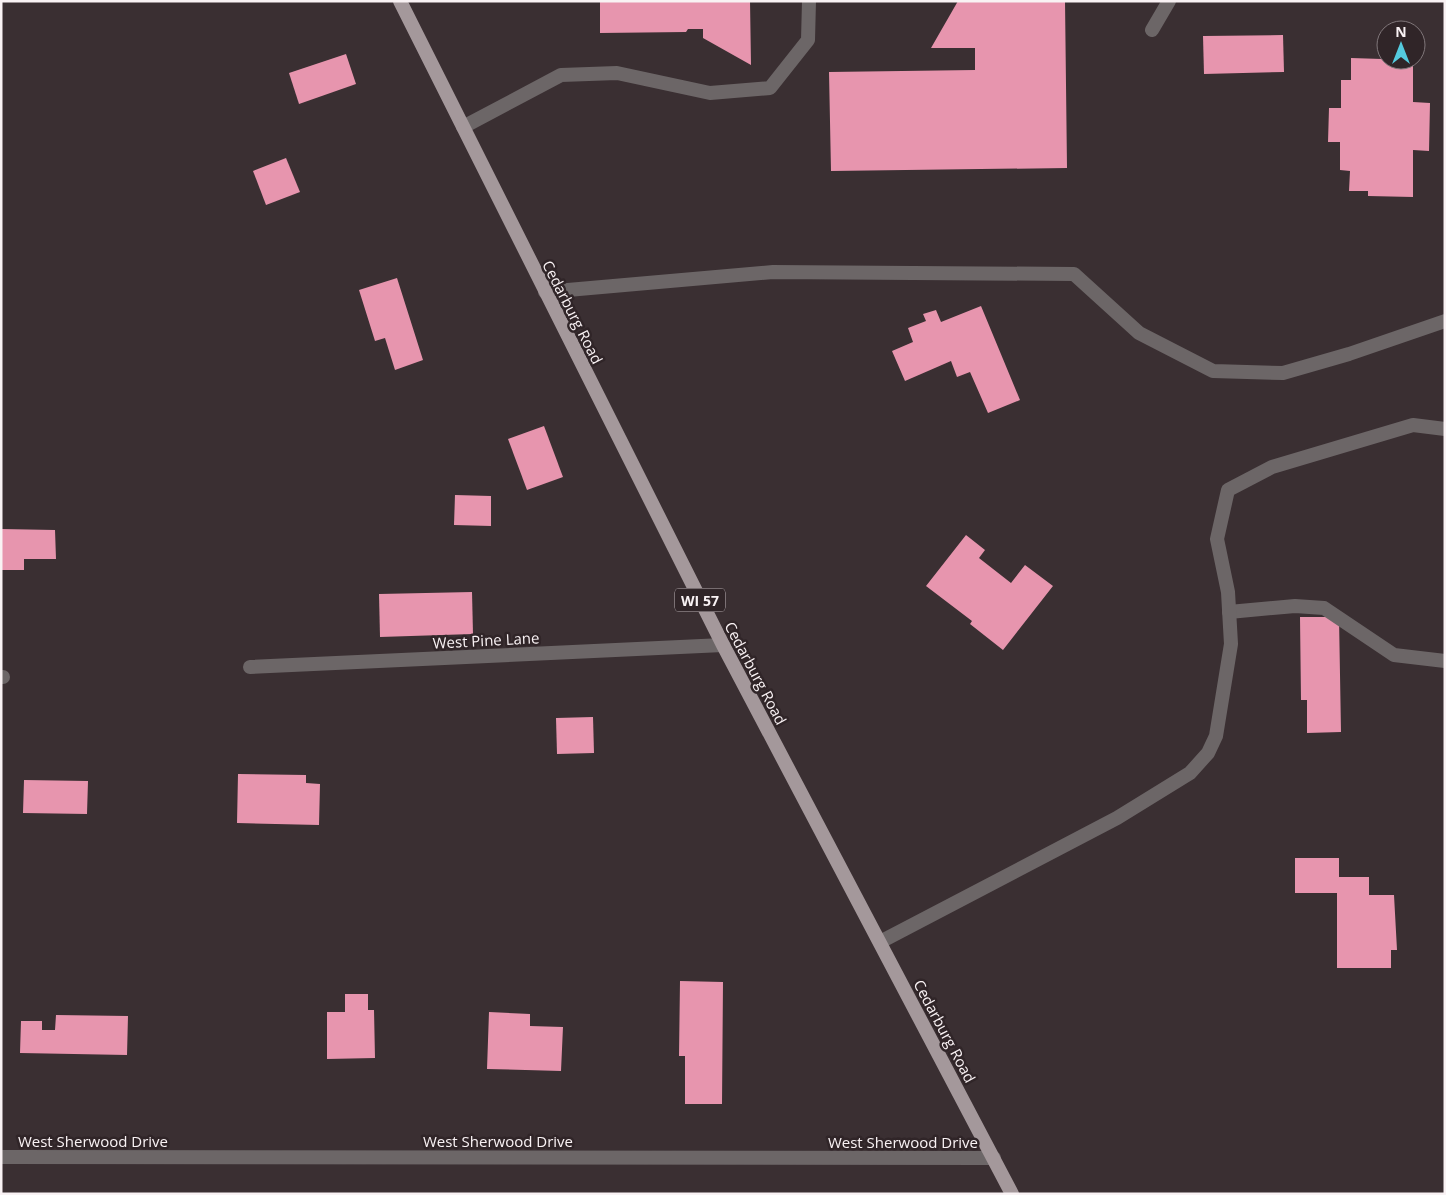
<svg xmlns="http://www.w3.org/2000/svg" width="1446" height="1195" font-family="'Open Sans',sans-serif">
<rect width="100%" height="100%" fill="#3a2f32"/>
<!-- building -->
<g fill="#e795ae">
<polygon points="600,1 750,1 751,65 703,38 703,29 688,29 686,32 600,33"/>
<polygon points="958,1 1065,1 1067,168 831,171 829,72 975,70 975,48 931,48"/>
<polygon points="1283,35 1284,72 1204,74 1203,36"/>
<polygon points="346,54 356,84 299,104 289,73"/>
<polygon points="1351,58 1413,60 1413,102 1430,103 1429,151 1413,150 1413,197 1368,196 1368,191 1349,191 1350,171 1340,170 1340,142 1328,142 1329,108 1341,108 1341,80 1351,80"/>
<polygon points="286,158 300,192 266,205 253,171"/>
<polygon points="397,278 423,360 395,370 385,338 375,341 359,290"/>
<polygon points="981,306 1020,400 988,413 970,372 957,377 951,361 905,381 892,351 913,342 908,328 926,321 923,314 936,310 941,322"/>
<polygon points="544,426 563,477 527,490 508,439"/>
<polygon points="455,495 491,496 491,526 454,525"/>
<polygon points="1,529 55,530 56,559 24,559 24,570 1,570"/>
<polygon points="966,535 985,550 979,558 1011,583 1025,565 1053,586 1003,650 970,624 972,621 926,586"/>
<polygon points="472,592 473,634 380,637 379,594"/>
<polygon points="1300,617 1339,617 1341,732 1307,733 1307,700 1301,700"/>
<polygon points="593,717 594,753 557,754 556,718"/>
<polygon points="238,774 306,775 306,783 320,784 319,825 237,823"/>
<polygon points="24,780 88,781 87,814 23,813"/>
<polygon points="1295,858 1339,858 1339,877 1369,877 1369,895 1394,895 1397,950 1391,950 1391,968 1337,968 1337,893 1295,893"/>
<polygon points="680,981 723,982 722,1104 685,1104 685,1056 679,1056"/>
<polygon points="345,994 368,994 368,1010 374,1010 375,1058 327,1059 327,1012 345,1012"/>
<polygon points="489,1012 530,1014 530,1026 563,1027 561,1071 487,1069"/>
<polygon points="56,1015 128,1016 127,1055 20,1053 21,1021 42,1021 42,1030 55,1030"/>
</g>
<g fill="none" stroke-linecap="round" stroke-linejoin="round">
<!-- service -->
<g stroke="#6c6667" stroke-width="14">
<polyline points="1152,30 1169,1"/>
<polyline points="463,127 561,75 617,73 710,93 770,88 808,40 809,1"/>
<polyline points="545,292 773,272 1074,274 1139,333 1213,371 1283,373 1349,354 1445,321"/>
<polyline points="1229,612 1295,606 1324,608 1394,655 1445,661"/>
<polyline points="880,942 1117,818 1190,773 1208,753 1216,736 1231,644 1228,592 1217,539 1228,490 1272,467 1413,425 1445,429"/>
</g>
<!-- minor -->
<g stroke="#6c6667" stroke-width="14">
<polyline points="250,667 723,645"/>
<polyline points="1,677 3,677"/>
<polyline points="1,1157 994,1158"/>
</g>
<!-- primary -->
<polyline stroke="#a4989b" stroke-width="14" points="400,1 723,645 1012,1194"/>
</g>
<g text-anchor="middle" dominant-baseline="central" stroke-width="5" stroke-linejoin="round" paint-order="stroke">
<!-- shield labels -->
<rect fill="#302528" stroke="#bdb4b7" stroke-width="1" x="675" y="588.5" width="50" height="23" rx="4"/>
<g font-size="14" font-weight="bold" fill="#f9f2f4">
<text x="700" y="600">WI 57</text>
</g>
<!-- street labels -->
<g font-size="15" fill="#f9f2f4" stroke="#302528">
<text transform="translate(573 312) rotate(63)">Cedarburg Road</text>
<text transform="translate(486 640) rotate(-3)">West Pine Lane</text>
<text transform="translate(756 673) rotate(62)">Cedarburg Road</text>
<text transform="translate(945 1031) rotate(62)">Cedarburg Road</text>
<text x="93" y="1141">West Sherwood Drive</text>
<text x="498" y="1141">West Sherwood Drive</text>
<text x="903" y="1142">West Sherwood Drive</text>
</g>
</g>
<!-- border -->
<rect width="1446" height="1195" fill="none" stroke="#f9f2f4" stroke-width="5"/>
<!-- north arrow -->
<g transform="translate(1401 45)"><circle r="24" fill="#302528" stroke="#80777a"/>
<path d="M0-4L9 19L0 12L-9 19Z" fill="#54cade"/>
<text y="-8" font-size="14" font-weight="bold" text-anchor="middle" fill="#f9f2f4">N</text>
</g>
</svg>
